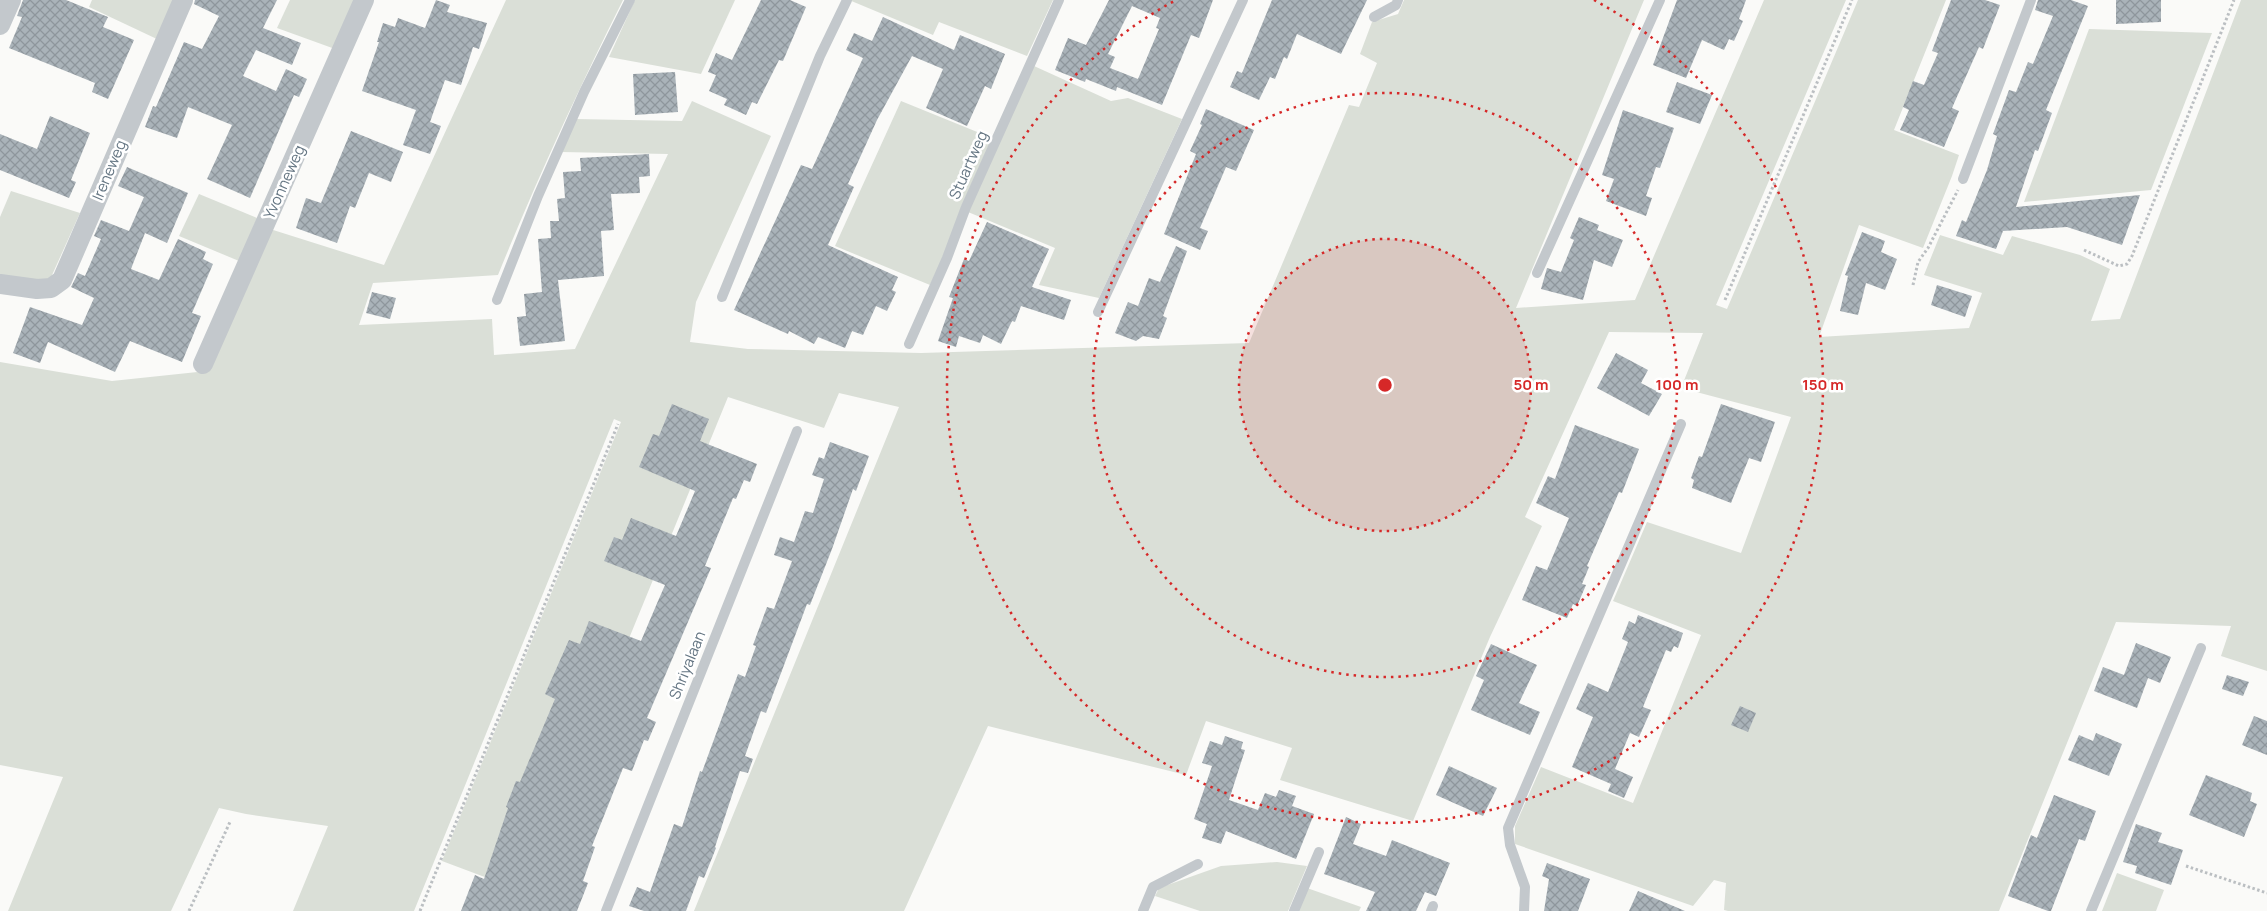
<svg xmlns="http://www.w3.org/2000/svg" width="2267" height="911" font-family="Manrope,sans-serif">
<defs>
<pattern id="building-cross-hatch" width="8" height="8" patternUnits="userSpaceOnUse" patternTransform="scale(1.25)"><rect width="8" height="8" fill="#aab3b9"/><path d="M0 0l8 8M0 8l8-8" fill="none" stroke="#8e969c"/></pattern>
</defs>
<rect width="100%" height="100%" fill="#fafaf8"/>
<!-- grass -->
<g fill="#dadfd7">
<polygon points="92,0 176,0 159,40 89,7"/>
<polygon points="290,0 357,0 335,49 277,28"/>
<path d="M506 0H623C578 90 536 181 498 275L373 283 359 325 492 319 494 355 575 349 668 154 561 152 576 119 682 121 692 101 771 136 696 302 690 342 748 349 921 353 1249 343 1349 105 1359 107 1377 63 1360 54 1372 22 1398 14 1404 0H1644L1516 308 1635 300 1764 0H1846L1716 305 1727 309 1858 0H1946L1894 130 1959 155 1952 176 1923 248 1859 225 1819 337 1969 328 1982 293 1924 275 1940 235 2003 255 2012 236 2080 255 2110 269 2091 321 2120 319 2241 0H2267V671L2221 656 2231 626 2116 622 1999 911H1728L1724 910 1726 883 1714 880 1693 906 1515 844V826L1541 767 1633 803 1701 635 1613 601 1647 522 1741 553 1791 417 1681 388 1703 333 1609 332 1525 517 1542 526 1490 637 1413 821 1280 780 1292 748 1206 721 1186 775 988 726 904 911H694L899 407 839 393 824 428 728 397 525 892 442 861 621 422 614 419 414 911H293L328 826 246 814 219 808 171 911H8L63 777 0 765V362L112 381 207 371 270 229 384 265Z"/>
<polygon points="635,0 735,0 701,74 609,57"/>
<polygon points="849,0 1053,0 1027,56 939,22 933,35"/>
<polygon points="2089,29 2212,33 2151,190 2024,202"/>
<polygon points="1034,66 1111,101 1128,98 1182,119 1099,298 1039,285 1055,248 968,212"/>
<polygon points="901,101 992,138 962,205 945,253 930,285 835,246"/>
<polygon points="11,191 80,213 48,284 0,280 0,217"/>
<polygon points="199,194 257,218 239,261 179,236"/>
<polygon points="1277,862 1307,866 1288,911 1200,911 1155,896 1159,888 1221,866"/>
<polygon points="2117,873 2164,890 2156,911 2102,911"/>
<polygon points="1307,888 1361,907 1359,911 1298,911"/>
</g>
<!-- building -->
<g fill="url(#building-cross-hatch)" fill-rule="evenodd">
<polygon points="23,0 66,0 108,17 103,27 134,40 108,99 92,92 95,83 9,48 22,17 17,16"/>
<polygon points="195,0 277,0 263,28 301,43 292,65 256,50 243,76 276,91 286,69 307,79 299,97 294,95 250,198 207,179 232,125 188,107 177,138 145,127 153,106 156,107 184,42 202,49 219,16 194,4"/>
<polygon points="436,0 450,5 447,12 487,23 479,49 473,47 461,85 445,80 430,122 441,126 430,154 403,145 416,110 362,91 379,42 377,42 383,23 395,27 398,18 425,28"/>
<polygon points="761,0 790,0 806,7 783,61 779,60 757,104 752,102 746,115 724,105 727,99 709,91 716,75 708,72 716,53 732,60"/>
<path d="M1109 0H1213L1199 38 1191 35 1162 105 1117 87 1116 91 1086 79 1085 82 1055 70 1068 38 1086 45ZM1132 6 1160 18 1156 28 1159 29 1138 79 1110 68 1115 57 1108 54Z"/>
<polygon points="1272,0 1367,0 1341,54 1297,34 1287,59 1284,57 1275,79 1270,77 1259,100 1230,87 1237,71 1242,73"/>
<polygon points="1677,0 1746,0 1739,19 1743,21 1734,41 1729,39 1724,50 1702,40 1686,78 1653,65"/>
<polygon points="1951,0 1985,0 2000,5 1983,49 1979,47 1952,108 1959,111 1944,147 1900,130 1909,110 1903,107 1913,81 1924,85 1938,53 1932,51"/>
<polygon points="2038,0 2071,0 2088,6 2046,110 2052,113 2038,151 2035,150 2016,207 2140,195 2122,245 2067,227 2003,231 1996,249 1956,236 1962,220 1966,222 1987,170 1997,136 1993,134 2009,90 2016,92 2028,62 2033,64 2053,16 2035,10"/>
<polygon points="2116,0 2161,0 2161,22 2116,24"/>
<polygon points="883,17 954,50 960,35 1005,54 991,89 985,86 967,126 926,108 943,69 912,56 877,120 848,184 854,187 828,245 898,277 892,290 896,292 887,311 876,306 863,335 852,331 845,348 818,337 814,344 789,331 788,334 734,310 801,165 812,169 863,58 846,50 854,33 872,41"/>
<polygon points="675,72 678,112 635,115 633,74"/>
<polygon points="1677,82 1712,95 1700,124 1666,112"/>
<polygon points="1206,109 1254,130 1236,171 1226,167 1200,228 1208,231 1200,250 1164,234 1196,154 1190,151 1202,125 1200,124"/>
<polygon points="1623,110 1674,128 1660,168 1656,167 1646,196 1652,198 1646,216 1606,201 1614,179 1602,175"/>
<polygon points="50,116 90,133 71,180 76,182 69,198 0,170 0,134 37,149"/>
<polygon points="351,131 403,152 391,182 369,173 355,208 350,206 337,243 296,228 306,198 321,203"/>
<polygon points="649,154 650,176 639,177 640,193 611,194 614,230 601,231 604,276 558,280 565,341 520,346 517,317 526,316 524,294 542,292 538,239 551,238 550,221 559,221 557,199 565,198 563,172 581,171 580,158"/>
<polygon points="127,167 188,193 167,243 145,233 131,269 159,280 178,239 206,252 203,259 213,264 192,313 201,316 182,362 130,341 115,372 48,342 40,363 13,353 30,307 82,325 94,298 71,287 78,273 85,276 101,239 94,236 101,220 129,231 144,197 118,186"/>
<polygon points="1579,217 1599,225 1597,230 1623,240 1612,267 1594,260 1583,300 1541,289 1547,268 1561,272 1574,240 1570,238"/>
<polygon points="987,222 1049,249 1032,287 1071,300 1064,320 1021,306 1015,322 1012,321 1001,344 983,335 980,343 959,336 956,347 938,341 953,298 949,297 964,259 969,261"/>
<polygon points="1862,232 1885,241 1881,252 1897,259 1885,290 1866,283 1858,315 1840,311 1848,276 1845,275"/>
<polygon points="1176,246 1187,251 1163,316 1167,318 1159,339 1143,336 1136,341 1115,333 1128,302 1138,306 1149,278 1160,282"/>
<polygon points="1937,285 1972,296 1965,317 1931,305"/>
<polygon points="372,292 396,298 390,319 366,313"/>
<polygon points="1616,353 1648,370 1641,383 1662,394 1649,416 1597,388"/>
<polygon points="672,404 709,419 700,441 757,464 750,482 744,480 736,499 733,498 705,566 711,568 647,718 656,722 648,741 644,740 632,771 623,768 592,846 595,847 583,881 588,883 577,911 461,911 475,875 484,879 508,808 506,807 516,781 520,782 555,699 545,694 569,640 580,644 589,621 641,641 658,601 665,585 604,561 614,537 622,540 631,518 676,536 695,491 639,467 653,434 659,436"/>
<polygon points="1721,404 1775,422 1761,462 1749,458 1731,503 1692,488 1694,480 1691,478 1699,456 1702,457"/>
<polygon points="1575,425 1639,449 1622,493 1619,492 1587,566 1589,567 1582,584 1586,585 1577,606 1573,604 1567,618 1522,600 1536,566 1547,570 1569,518 1536,503 1548,476 1555,479"/>
<polygon points="830,442 869,456 856,491 853,489 832,549 810,605 807,604 766,713 761,711 745,756 753,759 748,773 740,771 715,847 716,848 704,878 699,876 686,911 644,911 629,906 637,887 650,892 674,824 682,827 700,771 702,772 738,674 745,677 756,646 753,645 767,607 774,609 792,561 774,555 780,537 794,542 805,511 813,513 824,479 812,475 819,457 824,459"/>
<polygon points="1638,615 1683,633 1678,648 1674,646 1671,652 1666,650 1643,707 1651,710 1639,737 1630,733 1615,769 1633,777 1624,798 1608,791 1611,784 1572,767 1593,717 1576,709 1588,683 1608,692 1628,642 1622,639 1629,621 1635,624"/>
<polygon points="2136,643 2171,657 2160,683 2148,678 2137,708 2094,691 2103,667 2124,675"/>
<polygon points="1491,644 1537,665 1519,703 1540,712 1530,735 1471,710 1484,680 1476,676"/>
<polygon points="2227,675 2249,682 2243,696 2222,689"/>
<polygon points="1740,706 1756,713 1748,732 1731,725"/>
<polygon points="2254,716 2267,721 2267,755 2242,745"/>
<polygon points="2096,733 2122,744 2109,776 2068,760 2079,735 2093,741"/>
<polygon points="1225,736 1243,742 1241,749 1245,750 1229,800 1258,810 1265,793 1276,797 1279,790 1296,796 1292,806 1314,814 1296,859 1226,831 1221,844 1202,838 1207,824 1194,819 1212,766 1202,763 1210,741 1222,745"/>
<polygon points="1449,766 1497,788 1483,816 1436,795"/>
<polygon points="2206,775 2252,793 2250,801 2257,804 2244,837 2189,815"/>
<polygon points="2054,795 2096,811 2085,841 2079,839 2051,911 2048,911 2008,896 2031,835 2037,838"/>
<polygon points="1346,817 1361,824 1353,844 1386,856 1392,840 1450,863 1436,896 1425,892 1416,911 1366,911 1375,892 1324,874"/>
<polygon points="2136,824 2162,833 2158,842 2183,850 2171,885 2135,873 2137,866 2123,862"/>
<polygon points="1547,863 1590,879 1578,911 1544,911 1549,879 1542,876"/>
<polygon points="1638,891 1685,911 1629,911"/>
</g>
<g fill="none" stroke-linecap="round" stroke-linejoin="round">
<!-- path -->
<g stroke="#bbbfc2" stroke-width="3" stroke-dasharray="2.5 2.5" stroke-linecap="butt">
<polyline points="2084,250 2119,266 2127,264 2132,256 2234,0"/>
<polyline points="1913,285 1918,262 1928,248 1958,190"/>
<polyline points="1725,300 1852,0"/>
<polyline points="2186,866 2267,893"/>
<polyline points="189,911 230,822"/>
<polyline points="420,911 618,424"/>
</g>
<!-- lane -->
<g stroke="#c3c8cc" stroke-width="10">
<polyline points="1374,17 1396,5 1398,0"/>
<polyline points="1963,179 2031,0"/>
<polyline points="1537,273 1660,0"/>
<polyline points="722,297 820,56 847,0"/>
<polyline points="497,300 538,196 584,92 630,0"/>
<polyline points="1098,312 1243,0"/>
<polyline points="909,344 947,258 966,207 1059,0"/>
<polyline points="606,911 797,431"/>
<polyline points="1143,911 1153,887 1198,864"/>
<polyline points="1294,911 1319,852"/>
<polyline points="1431,911 1433,906"/>
<polyline points="1524,911 1525,887 1510,845 1508,828 1681,424"/>
<polyline points="2091,911 2201,648"/>
</g>
<!-- street -->
<g stroke="#c3c8cc" stroke-width="20">
<polyline points="0,25 11,0"/>
<polyline points="0,284 37,289 51,288 62,280 183,0"/>
<polyline points="203,364 364,0"/>
</g>
</g>
<!-- distance rings -->
<circle cx="1385" cy="385" r="146" fill="#d62828" fill-opacity=".12"/>
<g fill="none" stroke="#d62828" stroke-width="2.5" stroke-dasharray="2.5 5">
<circle cx="1385" cy="385" r="146"/>
<circle cx="1385" cy="385" r="292"/>
<path d="M1594 0A438 438 0 1 1 1176 0"/>
</g>
<g text-anchor="middle" dominant-baseline="central" stroke-width="5" stroke-linejoin="round" paint-order="stroke">
<!-- street labels -->
<g font-size="15" fill="#657683" stroke="#fff">
<text transform="translate(968 165) rotate(-66)">Stuartweg</text>
<text transform="translate(109 170) rotate(-67)">Ireneweg</text>
<text transform="translate(284 182) rotate(-66)">Yvonneweg</text>
<text transform="translate(687 665) rotate(-68)">Shriyalaan</text>
</g>
</g>
<circle cx="1385" cy="385" r="8" fill="#d62828" stroke="#fff" stroke-width="2.5"/>
<g font-size="15" text-anchor="middle" font-weight="bold" fill="#d62828" stroke="#fff" stroke-width="5" stroke-linejoin="round" paint-order="stroke">
<text x="1531" y="390">50 m</text>
<text x="1677" y="390">100 m</text>
<text x="1823" y="390">150 m</text>
</g>
</svg>
